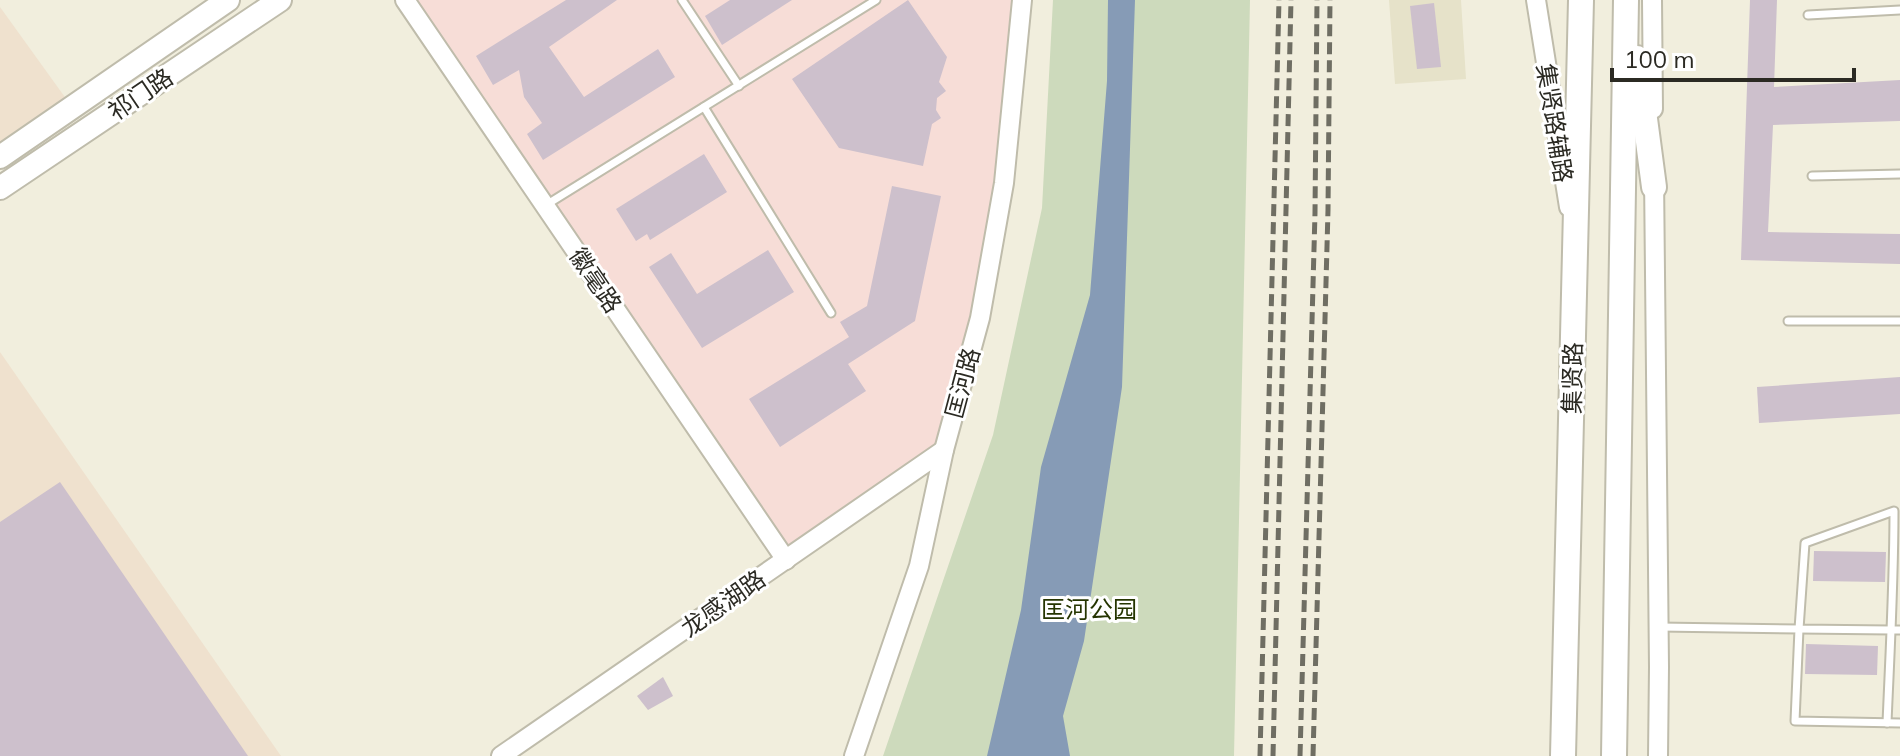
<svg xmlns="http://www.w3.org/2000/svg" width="1900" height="756" font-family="Mulish,'Noto Sans SC',sans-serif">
<rect width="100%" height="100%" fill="#f1eedd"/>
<!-- commercial -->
<g fill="#efe1ce">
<polygon points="0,7 72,107 0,157"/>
<polygon points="0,352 281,756 0,756"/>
</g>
<!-- built -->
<polygon fill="#e6e2c9" points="1389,0 1461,0 1466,79 1395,84"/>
<!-- education -->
<polygon fill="#f7ddd7" points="405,0 1022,0 1004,183 944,450 786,560"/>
<!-- green -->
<polygon fill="#cddabc" points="1053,0 1250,0 1234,756 883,756 993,435 1042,208"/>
<!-- water -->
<polygon fill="#869bb6" points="1108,0 1135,0 1122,387 1084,641 1063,716 1070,756 987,756 1021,610 1041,467 1090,295 1107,81"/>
<!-- building -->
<g fill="#cdc0cc">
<polygon points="566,0 617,0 549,47 584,97 658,49 675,77 543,160 527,134 542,123 524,97 519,70 493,85 476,56"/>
<polygon points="730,0 792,0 722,45 705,16"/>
<polygon points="908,0 947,57 939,82 946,91 937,98 936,110 941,118 932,124 923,166 839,148 792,79"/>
<polygon points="1750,0 1777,0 1774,87 1900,80 1900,121 1773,125 1768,232 1900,234 1900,264 1741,260"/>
<polygon points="1434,3 1441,67 1417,69 1410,6"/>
<polygon points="704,154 727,192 650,240 647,234 636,241 616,209"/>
<polygon points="892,186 941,196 915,321 848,364 866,391 780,447 749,399 849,337 840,322 867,306"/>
<polygon points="768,250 794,292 702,348 649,267 671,253 697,294"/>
<polygon points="1900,377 1900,414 1759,423 1757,387"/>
<polygon points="60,482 248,756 0,756 0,522"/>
<polygon points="1814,551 1886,552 1885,582 1813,581"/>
<polygon points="1806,644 1878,646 1877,675 1805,674"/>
<polygon points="663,677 673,696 648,710 637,696"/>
</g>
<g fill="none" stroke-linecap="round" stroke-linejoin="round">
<defs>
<g id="service">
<polyline points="682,0 739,86"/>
<polyline points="1808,15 1900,10"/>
<polyline points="704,107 831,313"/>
<polyline points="1812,176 1900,174"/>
<polyline points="546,205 876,0"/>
<polyline points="1788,321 1900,321"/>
<polyline points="1659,627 1799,629 1795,721 1900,723"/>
<path d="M1887 723C1890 652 1894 582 1894 511L1805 543 1799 629 1891 630H1900"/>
</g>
<g id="tertiary">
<polyline points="405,0 786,560"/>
<polyline points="1536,0 1569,207"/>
<polyline points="1652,0 1653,109"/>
<polyline points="1654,175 1659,667 1658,756"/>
<polyline points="501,756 944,450"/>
<polyline points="854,756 919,566 944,450 980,318 1004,183 1022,0"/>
</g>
<g id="primary">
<polyline points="0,157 228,0"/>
<polyline points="0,188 280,0"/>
</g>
<g id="trunk">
<polyline points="1637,58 1654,187"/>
<polyline points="1563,756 1581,0"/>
<polyline points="1614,756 1626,0"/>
</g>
</defs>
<!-- service casing -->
<use href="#service" stroke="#bfbcab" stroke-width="11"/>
<!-- tertiary casing -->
<use href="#tertiary" stroke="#bfbcab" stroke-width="22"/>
<!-- primary casing -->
<use href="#primary" stroke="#bfbcab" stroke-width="26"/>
<!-- trunk casing -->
<use href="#trunk" stroke="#bfbcab" stroke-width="28"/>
<!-- service -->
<use href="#service" stroke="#fff" stroke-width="7"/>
<!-- tertiary -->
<use href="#tertiary" stroke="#fff" stroke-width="18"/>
<!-- primary -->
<use href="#primary" stroke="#fff" stroke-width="22"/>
<!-- trunk -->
<use href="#trunk" stroke="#fff" stroke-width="24"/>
<!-- rail -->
<g stroke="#6f6e63" stroke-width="5" stroke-dasharray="12 6" stroke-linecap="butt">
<polyline points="1260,756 1279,0"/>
<polyline points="1273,756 1291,0"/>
<polyline points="1300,756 1315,213 1317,0"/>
<polyline points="1313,756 1328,210 1330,0"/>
</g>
</g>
<g text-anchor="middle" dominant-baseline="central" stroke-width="6" stroke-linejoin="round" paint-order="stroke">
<!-- street labels -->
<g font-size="24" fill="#2b2a23" stroke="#fff">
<text transform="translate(140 94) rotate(-34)">祁门路</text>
<text transform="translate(1555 123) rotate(81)">集贤路辅路</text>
<text transform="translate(596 280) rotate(56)">徽毫路</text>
<text transform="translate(1572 378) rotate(-89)">集贤路</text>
<text transform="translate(962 383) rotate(-75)">匡河路</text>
<text transform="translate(723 603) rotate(-35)">龙感湖路</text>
</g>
<!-- park labels -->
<g font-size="24" fill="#253501" stroke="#fff">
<text x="1089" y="609">匡河公园</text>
</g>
</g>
<!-- scale -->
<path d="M1612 68v12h242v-12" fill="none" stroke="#2b2a23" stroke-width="4"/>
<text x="1624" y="68" font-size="24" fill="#2b2a23" stroke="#ffffff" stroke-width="6" paint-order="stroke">100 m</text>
</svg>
